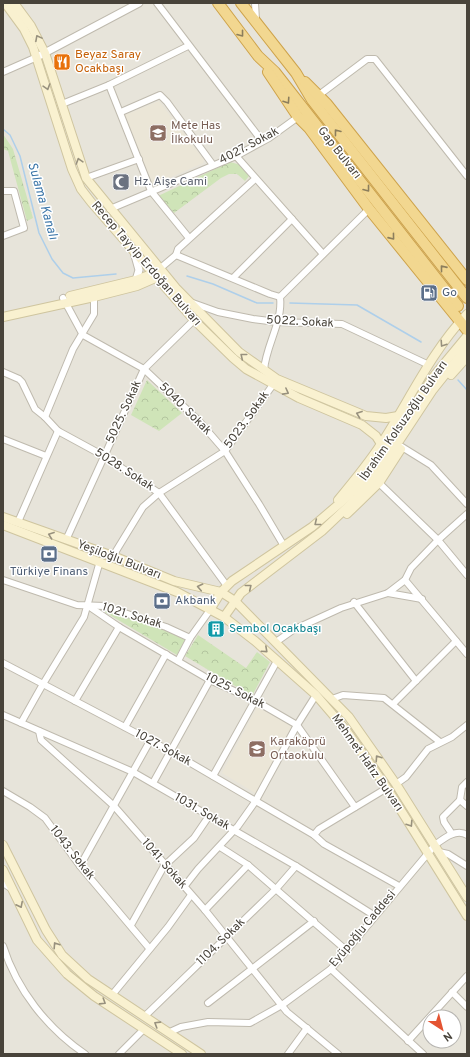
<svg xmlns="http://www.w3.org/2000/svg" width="470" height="1057" font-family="Overpass,sans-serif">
<defs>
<pattern id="park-crowns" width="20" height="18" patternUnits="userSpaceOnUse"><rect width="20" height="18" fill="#cfe4b8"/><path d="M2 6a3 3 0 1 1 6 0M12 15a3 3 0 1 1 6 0" fill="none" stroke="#b3c59f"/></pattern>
</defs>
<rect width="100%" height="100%" fill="#f4f2eb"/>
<!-- residential -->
<path fill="#e7e4da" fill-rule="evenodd" d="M3 3H467V1054H3ZM430 1017H454V1041H430Z"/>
<!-- education -->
<g fill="#ebe6d7">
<polygon points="159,101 204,160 203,163 153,185 125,115"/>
<polygon points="257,707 292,726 257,794 222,773"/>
</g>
<!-- park -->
<g fill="url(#park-crowns)">
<polygon points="3,134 13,149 33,218 27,221 8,151 3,149"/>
<polygon points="230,162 241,165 249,176 245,181 237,174 229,174 221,178 174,213 158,196"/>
<polygon points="147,380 182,413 159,431 131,415"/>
<polygon points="105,610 165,630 185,640 177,655 103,611"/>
<polygon points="198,635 246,668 257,652 270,662 252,696 185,656"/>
</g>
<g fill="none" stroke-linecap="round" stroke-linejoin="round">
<!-- stream -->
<g stroke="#aecfea" stroke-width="1.5">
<polyline points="3,129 10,135 20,156 39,233 52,259 63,273 73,278 116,274"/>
<polyline points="187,276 213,284 257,303 273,303"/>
<polyline points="290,303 357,305 421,342"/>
<polyline points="458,380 467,390"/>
</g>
<defs>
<g id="minor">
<polyline points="157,3 262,141"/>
<polyline points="255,3 256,20"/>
<polyline points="3,72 37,57"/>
<polyline points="109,85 151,191 189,238"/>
<polyline points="319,95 367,59 375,59 467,176"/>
<polyline points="62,104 109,85 188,46"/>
<polyline points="121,112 160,95 167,102 213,165"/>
<polyline points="236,156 323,254"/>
<polyline points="86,178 139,159"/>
<polyline points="3,191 14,191 24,228 3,236"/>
<polyline points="110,209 236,156 269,138 298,117"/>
<polyline points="176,255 270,294 280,297"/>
<polyline points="157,271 176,255 178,249 255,179"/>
<polyline points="233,278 292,219"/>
<polyline points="280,297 369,209"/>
<polyline points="63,298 83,335 144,369 199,421 225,451 259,504 284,546"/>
<polyline points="190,302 218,312 253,319 277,322 342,324 429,365"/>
<path d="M264 370C266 345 283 322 280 297"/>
<polyline points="3,372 19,379 22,382 35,409 45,417 58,431 104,456 159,493 227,586"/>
<polyline points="45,417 73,349 94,314 94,297"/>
<polyline points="3,439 46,456"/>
<polyline points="402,447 431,465 467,504"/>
<polyline points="379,483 438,540 467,575"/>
<polyline points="18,522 58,431"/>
<polyline points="66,540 144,369 194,320"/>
<polyline points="113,556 143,507 159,493 225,451 275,382"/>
<polyline points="100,561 84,617 43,684 170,751 314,835 324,844 399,886"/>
<polyline points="3,580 77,605 104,606 166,627 190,638"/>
<polyline points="405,580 467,654"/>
<polyline points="388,593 422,599"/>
<polyline points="354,602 416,681"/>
<polyline points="87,605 119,627 210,680 254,700 297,725 355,807"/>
<polyline points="276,642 293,630 341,608 388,593 405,580 411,568 438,540 467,514"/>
<polyline points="178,661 190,638 210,610"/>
<polyline points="3,663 43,684 21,723"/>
<polyline points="332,699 343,695 384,698 440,742"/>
<polyline points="75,701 119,627"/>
<polyline points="393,704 456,641"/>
<polyline points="3,715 133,772 296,866 375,916"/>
<polyline points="125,727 166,654"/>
<polyline points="39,731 41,740 114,806 205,910 287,1012 338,1054"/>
<polyline points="213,776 277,661"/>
<polyline points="153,783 210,680"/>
<polyline points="396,784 406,777 428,749 452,737 467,725"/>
<polyline points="3,791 30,807 45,818 80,866 149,948"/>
<polyline points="460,800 467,806"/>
<polyline points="452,834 444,822 443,817 460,800 462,787 467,782"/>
<polyline points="314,835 319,829 387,788"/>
<polyline points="220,847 248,865 346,950"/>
<polyline points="439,852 448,854 467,866"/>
<polyline points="80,866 150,741"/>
<polyline points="3,883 12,889"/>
<polyline points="184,887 198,869 238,826 255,802 297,725 316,695"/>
<polyline points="205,910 248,865"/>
<polyline points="131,925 164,866 194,838 209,816"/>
<path d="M3 946C17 990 47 1028 85 1054"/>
<polyline points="331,969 423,1054"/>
<polyline points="452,992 467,1007"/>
<polyline points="112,995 168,927 191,895"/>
<polyline points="208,1003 314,921"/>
<polyline points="145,1016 276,889 296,866"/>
<path d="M170 1032 181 1027 208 1022 250 1023 282 1005 331 969 435 845C443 839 456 828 467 835"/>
<polyline points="408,1041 467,976"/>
<polyline points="119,1054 143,1030"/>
<polyline points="288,1054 307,1028"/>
</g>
<g id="tertiary">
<polyline points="37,57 139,3"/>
<polyline points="134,252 139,270 136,280"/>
</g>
<g id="secondary">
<polyline points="5,3 24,29 33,47 72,169 81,189 91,202 194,320 233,358 246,369 299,398 362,425 376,436 381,444"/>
<polyline points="14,3 31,26 45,53 86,178 176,288 239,352 277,379 366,416 386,418 398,416"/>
<polyline points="70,296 136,280 154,273"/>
<polyline points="3,317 94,297 137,286 160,276"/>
<polyline points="451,375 467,357"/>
<path d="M338 500C353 482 368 464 381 444 409 401 431 352 467 314"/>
<polyline points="347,514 379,483 401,449"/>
<polyline points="3,517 113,556 174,581 221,592 235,601 349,717 396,784 467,897"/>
<polyline points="3,525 177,592 224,617 255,641 316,695 346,730 387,788 467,916"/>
<polyline points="210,610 221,592 232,581 312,527 353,492 377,462 433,377 467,336"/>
<polyline points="224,617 241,593 322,531 358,497 378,473 432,391 467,347"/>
<polyline points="3,845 46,930 62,955 88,979 201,1054"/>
<polyline points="3,870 37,940 67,974 94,996 182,1054"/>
</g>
<g id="trunk">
<polyline points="218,3 258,56 275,72 458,306"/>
<polyline points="241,3 296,73 312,100 467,298"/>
<polyline points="268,72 298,117 309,128 369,209 467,330"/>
<polyline points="305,82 327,104 467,280"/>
</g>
</defs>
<!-- minor casing -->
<use href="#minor" stroke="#bfbaae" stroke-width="8"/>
<!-- tertiary casing -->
<use href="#tertiary" stroke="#bfbaae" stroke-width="9"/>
<!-- secondary casing -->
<use href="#secondary" stroke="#cfc59f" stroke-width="10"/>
<!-- trunk casing -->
<use href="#trunk" stroke="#cea34b" stroke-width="12"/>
<!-- minor -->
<use href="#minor" stroke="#fff" stroke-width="6"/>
<!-- tertiary -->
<use href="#tertiary" stroke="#fff" stroke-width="7"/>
<!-- secondary -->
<use href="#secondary" stroke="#f9f1d0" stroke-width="8"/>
<!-- trunk -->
<use href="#trunk" stroke="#f2d790" stroke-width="10"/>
</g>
<!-- one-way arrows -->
<defs><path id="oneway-chevron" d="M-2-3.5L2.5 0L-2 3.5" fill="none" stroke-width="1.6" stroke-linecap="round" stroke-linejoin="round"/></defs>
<g stroke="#8c7e5c">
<use href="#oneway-chevron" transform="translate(241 34) rotate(52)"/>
<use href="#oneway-chevron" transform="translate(287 101) rotate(56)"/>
<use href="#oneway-chevron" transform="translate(337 132) rotate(-128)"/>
<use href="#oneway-chevron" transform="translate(367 189) rotate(52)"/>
<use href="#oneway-chevron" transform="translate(392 237) rotate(51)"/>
<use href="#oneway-chevron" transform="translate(443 268) rotate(-129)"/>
</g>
<g stroke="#98917e">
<use href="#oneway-chevron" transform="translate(38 38) rotate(-118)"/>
<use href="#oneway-chevron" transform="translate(47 87) rotate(73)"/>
<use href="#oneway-chevron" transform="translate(79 161) rotate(-107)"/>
<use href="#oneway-chevron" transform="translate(443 344) rotate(124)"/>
<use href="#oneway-chevron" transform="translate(243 356) rotate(-141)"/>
<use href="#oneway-chevron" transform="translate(286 392) rotate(28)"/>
<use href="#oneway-chevron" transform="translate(359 414) rotate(-160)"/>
<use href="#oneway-chevron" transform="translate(317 523) rotate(141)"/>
<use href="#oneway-chevron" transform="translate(51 535) rotate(-160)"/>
<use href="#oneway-chevron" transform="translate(200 587) rotate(-168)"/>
<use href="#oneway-chevron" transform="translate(249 587) rotate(-39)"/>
<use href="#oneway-chevron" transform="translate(265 650) rotate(42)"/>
<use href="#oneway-chevron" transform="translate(378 758) rotate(-124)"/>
<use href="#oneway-chevron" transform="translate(410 824) rotate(57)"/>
<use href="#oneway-chevron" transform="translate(20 905) rotate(63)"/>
<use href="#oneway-chevron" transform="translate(56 945) rotate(-123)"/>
<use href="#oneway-chevron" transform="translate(103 1002) rotate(32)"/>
<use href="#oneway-chevron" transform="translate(157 1024) rotate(-148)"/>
</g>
<!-- icons -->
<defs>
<symbol id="restaurant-square" viewBox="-11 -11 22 22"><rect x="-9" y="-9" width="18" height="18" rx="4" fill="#e8710a" stroke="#fff"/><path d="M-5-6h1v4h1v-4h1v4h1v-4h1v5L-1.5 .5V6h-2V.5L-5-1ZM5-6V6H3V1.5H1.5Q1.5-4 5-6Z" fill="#fff"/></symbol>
<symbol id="school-square" viewBox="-11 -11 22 22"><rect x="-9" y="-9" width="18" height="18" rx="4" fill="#8d6e63" stroke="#fff"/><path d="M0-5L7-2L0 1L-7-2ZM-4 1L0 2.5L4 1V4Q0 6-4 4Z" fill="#fff"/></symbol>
<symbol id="mosque-square" viewBox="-11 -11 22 22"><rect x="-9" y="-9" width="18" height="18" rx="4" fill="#6b7280" stroke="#fff"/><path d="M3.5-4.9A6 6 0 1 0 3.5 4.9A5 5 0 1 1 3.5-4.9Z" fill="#fff"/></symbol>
<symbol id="fuel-square" viewBox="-11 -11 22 22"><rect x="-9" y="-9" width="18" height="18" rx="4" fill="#5c6f8a" stroke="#fff"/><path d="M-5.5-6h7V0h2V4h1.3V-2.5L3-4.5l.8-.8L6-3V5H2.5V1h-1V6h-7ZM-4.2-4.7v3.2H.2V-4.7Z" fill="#fff"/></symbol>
<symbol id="bank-square" viewBox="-11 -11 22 22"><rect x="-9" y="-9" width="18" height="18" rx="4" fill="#5c6f8a" stroke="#fff"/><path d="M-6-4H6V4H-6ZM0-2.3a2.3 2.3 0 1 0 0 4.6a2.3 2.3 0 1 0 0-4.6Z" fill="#fff"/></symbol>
<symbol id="building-square" viewBox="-11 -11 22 22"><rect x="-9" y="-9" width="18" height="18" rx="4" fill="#0f9aa8" stroke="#fff"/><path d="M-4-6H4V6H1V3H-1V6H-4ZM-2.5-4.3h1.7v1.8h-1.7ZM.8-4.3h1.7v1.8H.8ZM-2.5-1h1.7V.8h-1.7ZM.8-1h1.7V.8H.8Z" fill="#fff"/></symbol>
</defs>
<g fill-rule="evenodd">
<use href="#restaurant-square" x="52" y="52" width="20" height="20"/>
<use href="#school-square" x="148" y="123" width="20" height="20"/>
<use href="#mosque-square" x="111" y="172" width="20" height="20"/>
<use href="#fuel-square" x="419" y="283" width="20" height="20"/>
<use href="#bank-square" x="39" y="544" width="20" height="20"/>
<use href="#bank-square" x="152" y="591" width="20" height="20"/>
<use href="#building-square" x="206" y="619" width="20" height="20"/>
<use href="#school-square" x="247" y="739" width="20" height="20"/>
</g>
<g text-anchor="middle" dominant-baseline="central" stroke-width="3" stroke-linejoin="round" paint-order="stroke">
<!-- food labels -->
<g font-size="12" fill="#c56008" stroke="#fff" text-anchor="start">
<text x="75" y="55">Beyaz Saray<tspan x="75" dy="14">Ocakbaşı</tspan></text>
</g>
<!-- education labels -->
<g font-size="12" fill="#785e54" stroke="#fff" text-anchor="start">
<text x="171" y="126">Mete Has<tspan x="171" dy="14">İlkokulu</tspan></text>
<text x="270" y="742">Karaköprü<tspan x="270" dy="14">Ortaokulu</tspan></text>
</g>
<!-- street labels -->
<g font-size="12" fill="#48433a" stroke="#fff">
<text transform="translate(249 146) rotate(-28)">4027. Sokak</text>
<text transform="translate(339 153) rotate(52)">Gap Bulvarı</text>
<text transform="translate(146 264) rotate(49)">Recep Tayyip Erdoğan Bulvarı</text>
<text transform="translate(300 322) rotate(3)">5022. Sokak</text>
<text transform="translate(185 409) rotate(45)">5040. Sokak</text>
<text transform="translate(124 412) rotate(-65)">5025. Sokak</text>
<text transform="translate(247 420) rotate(-54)">5023. Sokak</text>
<text transform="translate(404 421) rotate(-55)">İbrahim Kolsuzoğlu Bulvarı</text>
<text transform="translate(124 470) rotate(33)">5028. Sokak</text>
<text transform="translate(119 560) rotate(21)">Yeşiloğlu Bulvarı</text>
<text transform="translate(132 616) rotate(17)">1021. Sokak</text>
<text transform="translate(235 691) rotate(27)">1025. Sokak</text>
<text transform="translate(163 748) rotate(29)">1027. Sokak</text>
<text transform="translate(367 763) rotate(55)">Mehmet Hafız Bulvarı</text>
<text transform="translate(202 812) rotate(30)">1031. Sokak</text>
<text transform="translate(72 853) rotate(52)">1043. Sokak</text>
<text transform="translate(164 864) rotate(49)">1041. Sokak</text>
<text transform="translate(363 929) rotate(-50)">Eyüpoğlu Caddesi</text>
<text transform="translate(221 942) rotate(-44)">1104. Sokak</text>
</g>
<!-- worship labels -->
<g font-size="12" fill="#5b616d" stroke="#fff" text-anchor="start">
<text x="134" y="182">Hz. Aişe Cami</text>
</g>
<!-- service labels -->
<g font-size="12" fill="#4e5e75" stroke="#fff" text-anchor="start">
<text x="442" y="293">Go</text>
<text x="49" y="572" text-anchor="middle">Türkiye Finans</text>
<text x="175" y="601">Akbank</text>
</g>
<!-- culture labels -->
<g font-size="12" fill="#0d838f" stroke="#fff" text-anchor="start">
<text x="229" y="629">Sembol Ocakbaşı</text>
</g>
<!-- water labels -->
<g font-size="13" font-style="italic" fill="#3d77a9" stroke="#fff">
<text transform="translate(42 201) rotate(74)">Sulama Kanalı</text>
</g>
</g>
<!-- border -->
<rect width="470" height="1057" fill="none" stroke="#48433a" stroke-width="8"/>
<!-- north arrow -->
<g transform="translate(442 1029) rotate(144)"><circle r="19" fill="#ffffff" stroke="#b6b4b0"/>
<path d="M0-3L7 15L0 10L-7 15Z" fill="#e45432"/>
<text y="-6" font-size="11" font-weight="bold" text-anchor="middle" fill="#48433a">N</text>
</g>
</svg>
